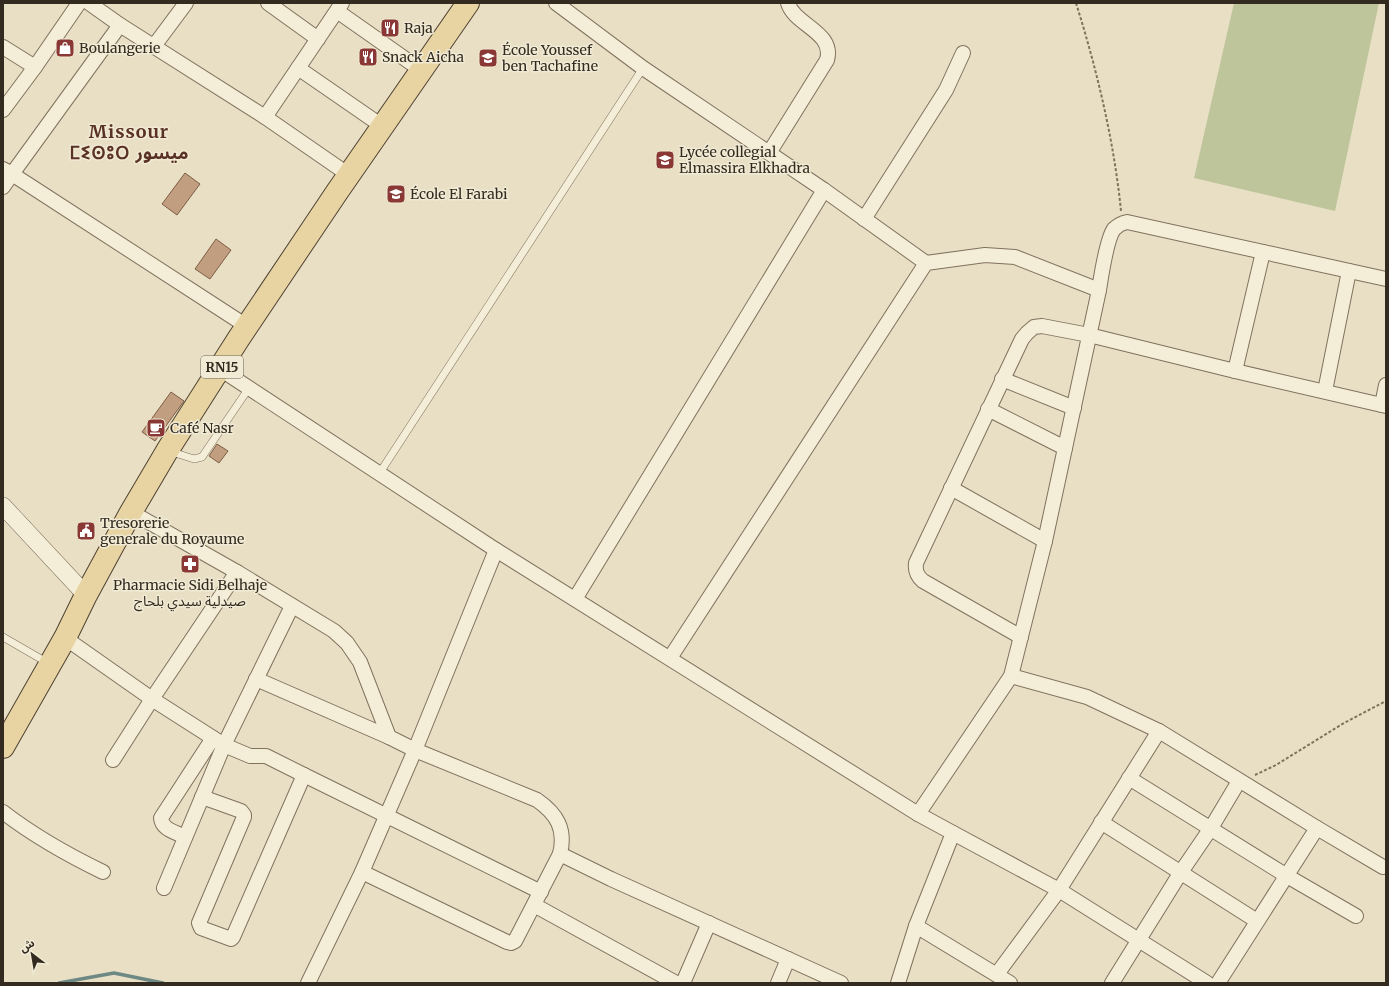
<svg xmlns="http://www.w3.org/2000/svg" width="1389" height="986" font-family="Merriweather,'Noto Sans Arabic','Noto Sans Tifinagh',serif">
<rect width="100%" height="100%" fill="#e8dfc5"/>
<!-- garden -->
<polygon fill="#bec59b" points="1234,3 1379,3 1335,211 1194,178"/>
<g fill="none" stroke-linecap="round" stroke-linejoin="round">
<!-- stream -->
<polyline stroke="#6e8984" stroke-width="3.5" points="59,983 114,973 163,983"/>
</g>
<!-- building -->
<g fill="#c29e80" stroke="#7d5e46">
<polygon points="185,173 200,184 177,215 162,204"/>
<polygon points="216,239 231,250 210,279 195,269"/>
<polygon points="171,392 184,401 155,441 142,432"/>
<polygon points="217,444 228,451 219,463 209,456"/>
</g>
<g fill="none" stroke-linecap="round" stroke-linejoin="round">
<defs>
<g id="service">
<polyline points="169,451 194,459 202,457 249,388"/>
<polyline points="379,474 643,68"/>
<polyline points="3,637 48,663"/>
</g>
<g id="minor">
<polyline points="89,3 120,25 265,117 349,175"/>
<polyline points="268,3 318,39"/>
<polyline points="556,3 643,68 824,190 926,263"/>
<polyline points="337,11 421,70"/>
<polyline points="154,46 186,3"/>
<polyline points="3,47 35,67"/>
<polyline points="298,68 382,126"/>
<polyline points="3,110 35,67 79,3"/>
<polyline points="265,117 342,3"/>
<path d="M769 153 827 60C835 32 794 25 788 3"/>
<polyline points="3,169 12,174 120,25"/>
<polyline points="3,187 12,174 248,327"/>
<polyline points="864,219 946,90 963,53"/>
<path d="M1099 290C1101 277 1107 238 1114 229 1118 225 1122 223 1127 222L1386 279"/>
<polyline points="220,369 496,550 918,814 953,833 916,926 898,983"/>
<polyline points="1235,371 1263,252"/>
<polyline points="1002,379 1074,408"/>
<polyline points="1325,391 1349,271"/>
<polyline points="1382,405 1386,385"/>
<polyline points="988,409 1065,448"/>
<polyline points="951,488 1045,541"/>
<path d="M131 512 237 572 334 631 347 643 360 662 389 737 415 750 537 800C557 814 566 829 560 854L611 879 841 983"/>
<polyline points="575,599 824,190"/>
<path d="M1021 637 923 581C917 576 915 571 916 563L1022 339 1027 333 1034 327 1042 326 1089 335 1235 371 1386 406"/>
<polyline points="65,638 152,699 224,745 250,756 266,756 304,775 233,937 231,939 201,928 199,923 244,817 244,815 241,811 202,797"/>
<polyline points="670,658 926,263 985,255 1015,257 1099,290 1045,541 1011,676 918,814"/>
<polyline points="1011,676 1087,697 1159,731 1317,828 1383,867"/>
<polyline points="256,679 389,737"/>
<polyline points="113,760 152,699 237,572"/>
<polyline points="304,775 541,892"/>
<polyline points="1129,778 1287,876 1356,916"/>
<path d="M3 812C34 836 68 855 103 872"/>
<polyline points="1101,822 1257,921"/>
<polyline points="953,833 1059,890 1207,983"/>
<path d="M185 837C176 832 162 830 161 818L213 738"/>
<polyline points="362,872 507,942 511,943 515,941 560,854"/>
<polyline points="164,888 224,745 292,606"/>
<polyline points="534,905 676,983"/>
<polyline points="916,926 1010,983"/>
<polyline points="997,974 1059,890 1159,731"/>
<polyline points="308,983 362,872 415,750 496,550"/>
<polyline points="683,983 709,923"/>
<polyline points="778,983 788,959"/>
<polyline points="1112,983 1181,872 1211,828 1239,781"/>
<polyline points="1218,983 1317,828"/>
</g>
<polyline id="tertiary" points="3,506 86,595"/>
<polyline id="primary" points="3,747 65,638 86,595 131,512 167,451 239,338 337,192 468,3"/>
</defs>
<!-- service casing -->
<use href="#service" stroke="#81725e" stroke-width="8"/>
<!-- minor casing -->
<use href="#minor" stroke="#81725e" stroke-width="16"/>
<!-- tertiary casing -->
<use href="#tertiary" stroke="#81725e" stroke-width="18"/>
<!-- primary casing -->
<use href="#primary" stroke="#4f4131" stroke-width="24"/>
<!-- path -->
<g stroke="#81725e" stroke-width="2" stroke-dasharray="3 2" stroke-linecap="butt">
<path d="M1076 3C1097 70 1114 141 1121 211"/>
<polyline points="1255,775 1276,765 1344,723 1386,701"/>
</g>
<!-- service -->
<use href="#service" stroke="#f4edd8" stroke-width="7"/>
<!-- minor -->
<use href="#minor" stroke="#f4edd8" stroke-width="14"/>
<!-- tertiary -->
<use href="#tertiary" stroke="#f4edd8" stroke-width="17"/>
<!-- primary -->
<use href="#primary" stroke="#e7d4a2" stroke-width="22"/>
</g>
<!-- icons -->
<defs>
<symbol id="restaurant-square" viewBox="-11 -11 22 22"><rect x="-9" y="-9" width="18" height="18" rx="4" fill="#893835" stroke="#f1ead4"/><path d="M-5-6h1v4h1v-4h1v4h1v-4h1v5L-1.5 .5V6h-2V.5L-5-1ZM5-6V6H3V1.5H1.5Q1.5-4 5-6Z" fill="#fff"/></symbol>
<symbol id="shop-square" viewBox="-11 -11 22 22"><rect x="-9" y="-9" width="18" height="18" rx="4" fill="#893835" stroke="#f1ead4"/><path d="M-5-2.5h2.3a2.7 3.5 0 0 1 5.4 0H5L5.5 6h-11ZM-1.5-2.5h3a1.5 2.3 0 0 0-3 0Z" fill="#fff"/></symbol>
<symbol id="school-square" viewBox="-11 -11 22 22"><rect x="-9" y="-9" width="18" height="18" rx="4" fill="#893835" stroke="#f1ead4"/><path d="M0-5L7-2L0 1L-7-2ZM-4 1L0 2.5L4 1V4Q0 6-4 4Z" fill="#fff"/></symbol>
<symbol id="cafe-square" viewBox="-11 -11 22 22"><rect x="-9" y="-9" width="18" height="18" rx="4" fill="#893835" stroke="#f1ead4"/><path d="M-5.5-4.5H6V0H3Q3 3.5 0 3.5H-2.5Q-5.5 3.5-5.5 0ZM3-3.2v2h1.7v-2ZM-6 4.5H4V6H-6Z" fill="#fff"/></symbol>
<symbol id="civic-square" viewBox="-11 -11 22 22"><rect x="-9" y="-9" width="18" height="18" rx="4" fill="#893835" stroke="#f1ead4"/><path d="M-.6-6.5H3V-4.5H.6V-3L4-1V1h2V6H-6V1h2V-1L-.6-3ZM-1.2 2.5V6h2.4V2.5Z" fill="#fff"/></symbol>
<symbol id="pharmacy-square" viewBox="-11 -11 22 22"><rect x="-9" y="-9" width="18" height="18" rx="4" fill="#893835" stroke="#f1ead4"/><path d="M-2-6h4v4h4v4h-4v4h-4v-4h-4v-4h4Z" fill="#fff"/></symbol>
</defs>
<g fill-rule="evenodd">
<use href="#restaurant-square" x="379" y="17" width="22" height="22"/>
<use href="#shop-square" x="54" y="37" width="22" height="22"/>
<use href="#restaurant-square" x="357" y="46" width="22" height="22"/>
<use href="#school-square" x="477" y="47" width="22" height="22"/>
<use href="#school-square" x="654" y="149" width="22" height="22"/>
<use href="#school-square" x="385" y="183" width="22" height="22"/>
<use href="#cafe-square" x="145" y="417" width="22" height="22"/>
<use href="#civic-square" x="75" y="520" width="22" height="22"/>
<use href="#pharmacy-square" x="179" y="553" width="22" height="22"/>
</g>
<g text-anchor="middle" dominant-baseline="central" stroke-width="3" stroke-linejoin="round" paint-order="stroke">
<!-- shield labels -->
<rect fill="#f1ead4" stroke="#6c6456" stroke-width="1" x="201" y="356" width="42" height="22" rx="3"/>
<g font-size="13" font-weight="bold" fill="#332a20">
<text x="222" y="367">RN15</text>
</g>
<!-- poi labels -->
<g font-size="14" fill="#332a20" stroke="#f1ead4" text-anchor="start">
<text x="404" y="28">Raja</text>
<text x="79" y="48">Boulangerie</text>
<text x="502" y="50">École Youssef<tspan x="502" dy="16">ben Tachafine</tspan></text>
<text x="382" y="57">Snack Aicha</text>
<text x="679" y="152">Lycée collegial<tspan x="679" dy="16">Elmassira Elkhadra</tspan></text>
<text x="410" y="194">École El Farabi</text>
<text x="170" y="428">Café Nasr</text>
<text x="100" y="523">Tresorerie<tspan x="100" dy="16">generale du Royaume</tspan></text>
<text x="190" y="585" text-anchor="middle">Pharmacie Sidi Belhaje<tspan x="190" dy="16">صيدلية سيدي بلحاج</tspan></text>
</g>
<!-- district labels -->
<g font-size="18" font-weight="bold" letter-spacing="1" fill="#5a3224" stroke="#f1ead4">
<text x="129" y="131">Missour<tspan x="129" dy="21">ⵎⵉⵙⵓⵔ ميسور</tspan></text>
</g>
</g>
<!-- border -->
<rect width="1389" height="986" fill="none" stroke="#332a20" stroke-width="8"/>
<!-- north arrow -->
<g transform="translate(32 954) rotate(329)" stroke="#f1ead4" stroke-width="3" paint-order="stroke">
<path d="M0-3L7 15L0 10L-7 15Z" fill="#332a20"/>
<text y="-6" font-size="11" font-weight="bold" text-anchor="middle" fill="#332a20">ش</text>
</g>
</svg>
